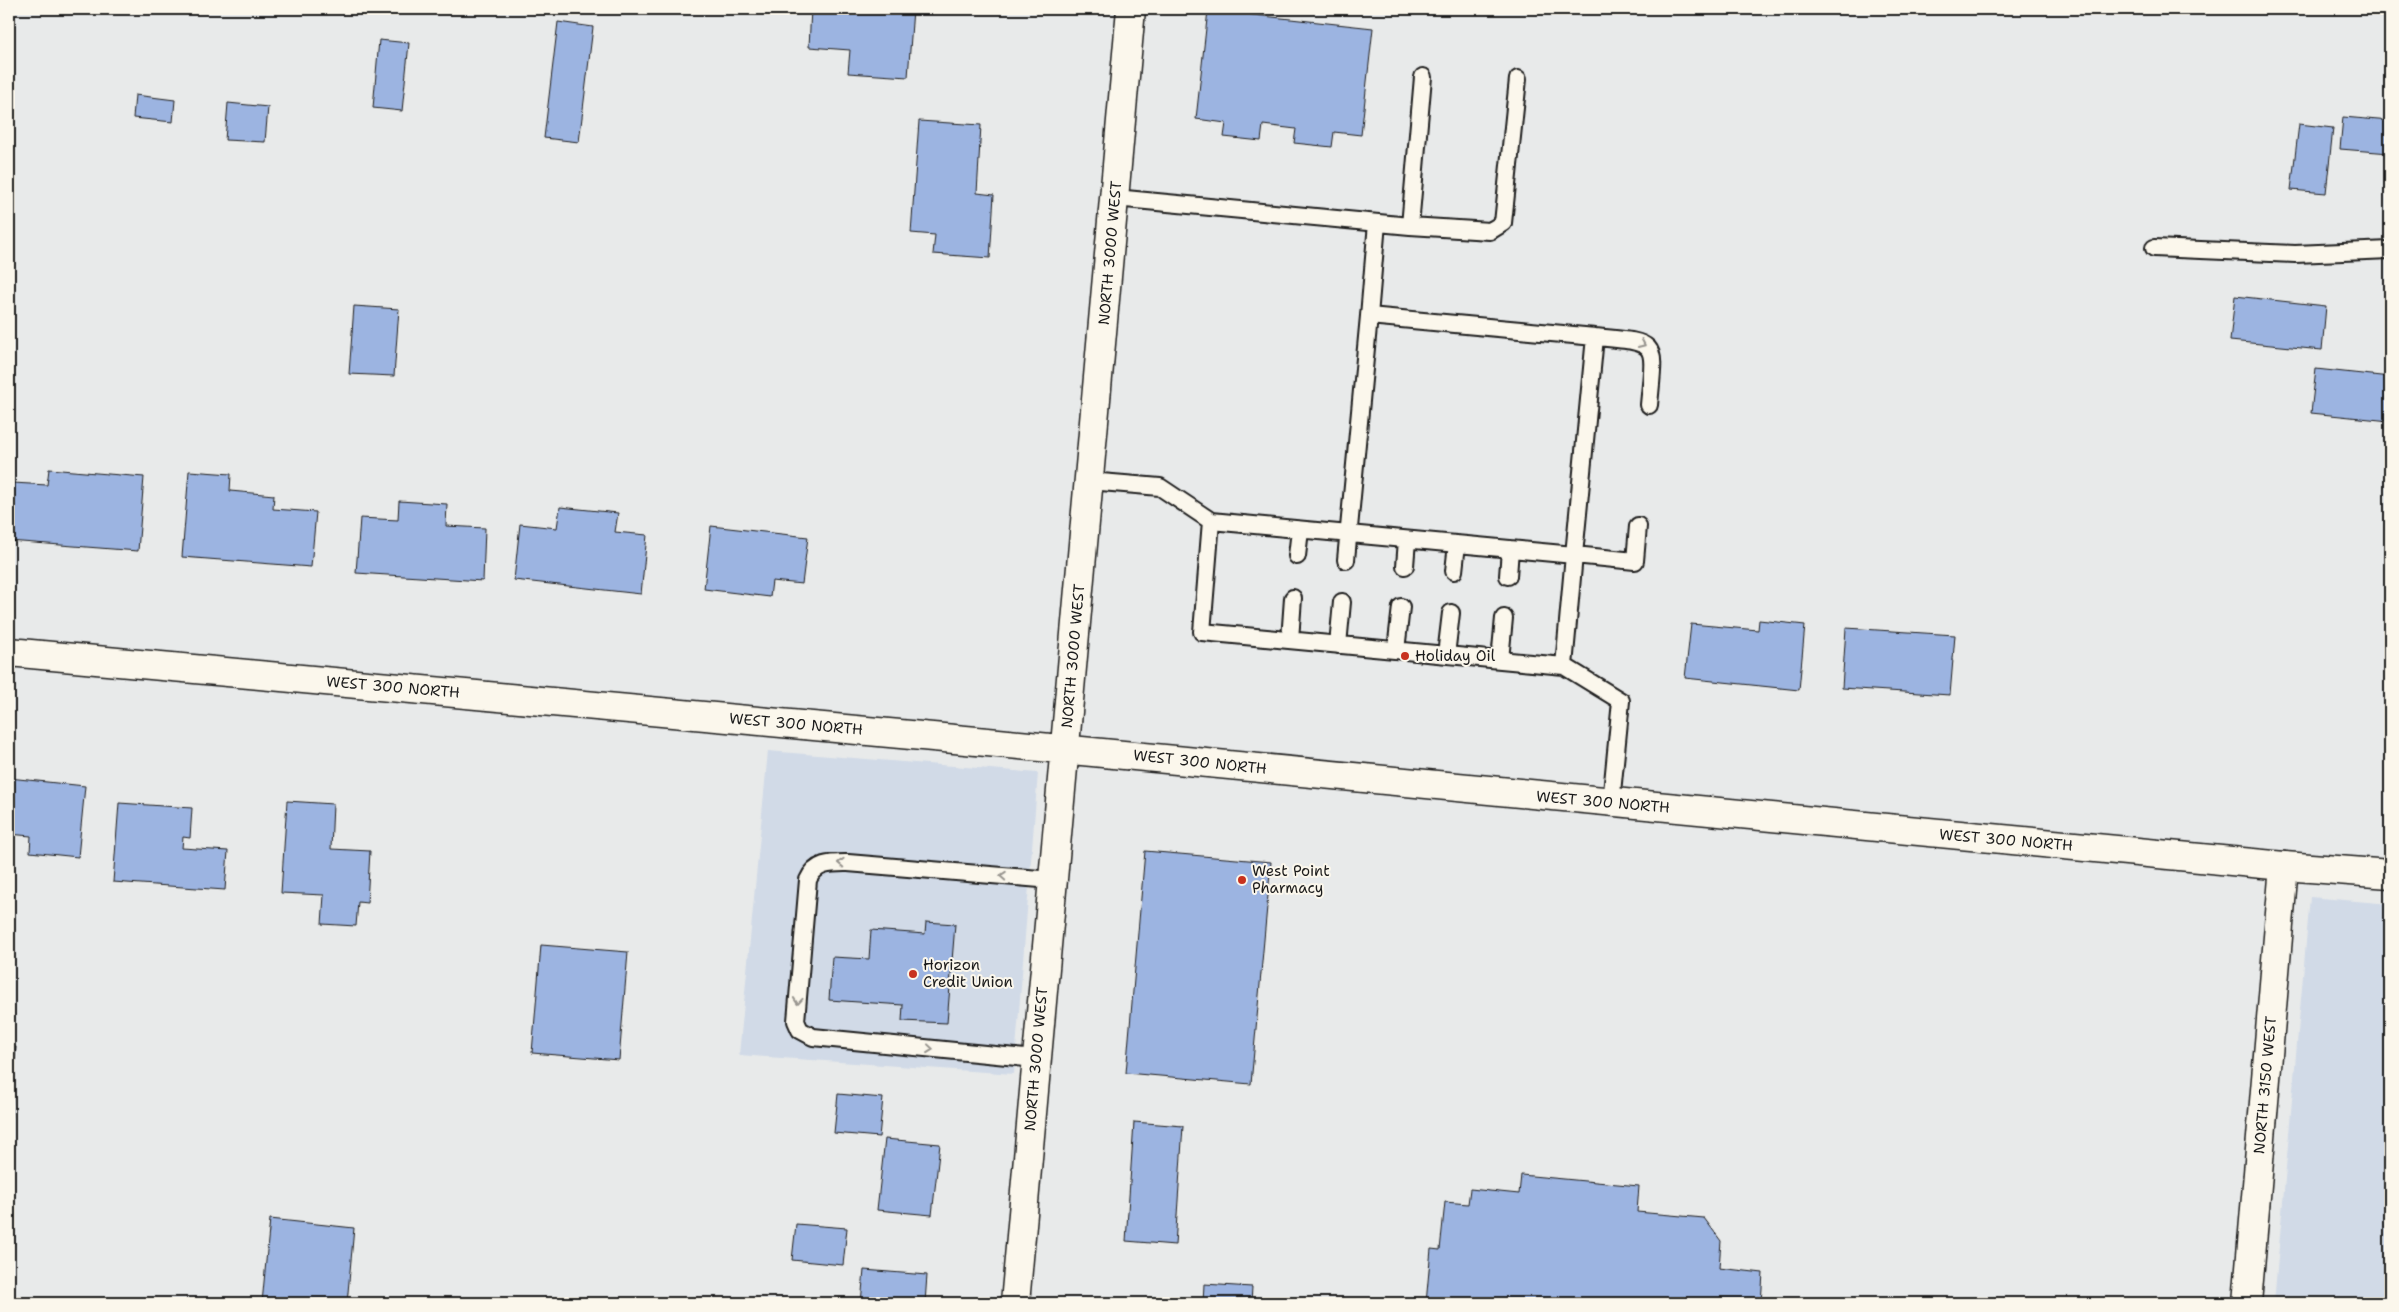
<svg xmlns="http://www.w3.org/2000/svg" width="2399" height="1312" viewBox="0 0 2399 1312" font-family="'Shantell Sans',sans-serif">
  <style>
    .built { fill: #d1dae7 }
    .building { fill: #9cb4e1; stroke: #1c1c1c }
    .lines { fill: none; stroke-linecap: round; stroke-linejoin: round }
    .service-casing { stroke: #1c1c1c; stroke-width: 20 }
    .minor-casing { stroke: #1c1c1c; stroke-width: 31 }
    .secondary-casing { stroke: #1c1c1c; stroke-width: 31 }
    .service { stroke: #fbf7ec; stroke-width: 16 }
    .minor { stroke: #fbf7ec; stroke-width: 28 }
    .secondary { stroke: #fbf7ec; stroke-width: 28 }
    .oneway { stroke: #97948e }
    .poi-dot { fill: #c8321e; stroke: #fbf7ec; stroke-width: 2 }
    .labels { text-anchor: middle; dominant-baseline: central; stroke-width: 4; stroke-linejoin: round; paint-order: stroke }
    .street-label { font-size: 15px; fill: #1c1c1c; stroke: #fbf7ec }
    .poi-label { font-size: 15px; fill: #1c1c1c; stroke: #fbf7ec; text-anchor: start }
  </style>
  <rect width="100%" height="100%" fill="#e8eaea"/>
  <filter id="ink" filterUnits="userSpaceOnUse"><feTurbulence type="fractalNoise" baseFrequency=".02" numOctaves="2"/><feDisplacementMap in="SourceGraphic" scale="10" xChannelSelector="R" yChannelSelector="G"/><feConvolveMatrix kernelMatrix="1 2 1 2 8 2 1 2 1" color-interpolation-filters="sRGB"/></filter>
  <g filter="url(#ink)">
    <path class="built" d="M768,751L1038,773L1014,1074L739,1055Z
      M2310,897L2390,904V1303H2274Z"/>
    <path class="building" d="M811,9H913L908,77L848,73L850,50L809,47Z
      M1208,10L1373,28L1361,135L1334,132L1332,147L1294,143L1296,129L1263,125L1261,141L1224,137L1226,123L1196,119Z
      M558,22L593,27L579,142L544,138Z
      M379,40L409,43L402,111L373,108Z
      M135,95L175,100L173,122L133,118Z
      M228,103L268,107L265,142L225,140Z
      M2343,117L2390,121V153L2340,149Z
      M919,121L981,125L977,193L994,195L990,258L933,254L935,235L911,233Z
      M2299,124L2333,128L2326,193L2291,190Z
      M2235,296L2326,306L2322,350L2230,341Z
      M354,306L399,309L394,376L349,374Z
      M2316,369L2390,377V421L2311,413Z
      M49,469L144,477L138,551L9,541L13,483L47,485Z
      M189,471L231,474L230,491L274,495L273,509L316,512L311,567L182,557Z
      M399,501L447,504L446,526L485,528L483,581L356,573L360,518L398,520Z
      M560,507L618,513L615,532L647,535L641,594L514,580L520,524L557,528Z
      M711,526L808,537L802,584L772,581L770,597L704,589Z
      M1759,620L1805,625L1799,690L1685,678L1691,624L1758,630Z
      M1846,628L1955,635L1950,695L1842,688Z
      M9,778L85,786L78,857L30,852L31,836L9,834Z
      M287,801L333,804L331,849L370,851L367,903L358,902L356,926L322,924L324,895L281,893Z
      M119,803L192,808L190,838L183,837L182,848L228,851L225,890L113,882Z
      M1145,851L1271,862L1251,1084L1126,1073Z
      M926,922L955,924L947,1023L902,1021L903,1005L829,1000L832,957L869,959L871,930L925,934Z
      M541,945L628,952L619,1060L532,1053Z
      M9,1047H16L10,1125H9Z
      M838,1094L883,1098L879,1137L834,1133Z
      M1134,1122L1183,1126L1175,1245L1126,1241Z
      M885,1139L940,1144L932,1215L877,1210Z
      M1521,1175L1639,1186L1637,1212L1704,1218L1721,1241L1719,1268L1763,1273L1761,1303H1426L1431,1249L1440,1250L1445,1202L1468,1204L1470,1189L1519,1194Z
      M270,1219L354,1228L347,1303H262Z
      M796,1224L847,1228L843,1265L792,1260Z
      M864,1270L927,1275L925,1303H861Z
      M1204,1284L1252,1287L1251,1303H1203Z"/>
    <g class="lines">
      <defs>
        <path id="service" d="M1115,198L1410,226L1490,231L1503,223L1518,79
          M1410,226L1423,77
          M2154,248L2295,254L2390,250
          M1369,316L1377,223
          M1595,337C1660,343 1655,340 1649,405
          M1089,481L1160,487L1211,521L1574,555L1564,666L1202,632L1211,521
          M1297,556L1300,530
          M1346,560L1369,316L1595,337L1574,555L1635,561L1638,526
          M1405,566L1407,540
          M1454,571L1457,544
          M1508,576L1510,549
          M1290,640L1293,598
          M1338,645L1342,602
          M1396,650L1401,607
          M1446,655L1451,613
          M1500,660L1504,618
          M1564,666L1621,701L1611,803
          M1036,1059L813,1037L800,1030L796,1021L808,880C816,862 831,863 848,863L1052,880"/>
        <path id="minor" d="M2247,1303L2284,866"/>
        <path id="secondary" d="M9,652L998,743L2284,866L2390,874
          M1015,1303L1131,9"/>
      </defs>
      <use href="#service" class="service-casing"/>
      <use href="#minor" class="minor-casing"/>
      <use href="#secondary" class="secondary-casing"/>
      <use href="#service" class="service"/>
      <use href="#minor" class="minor"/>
      <use href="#secondary" class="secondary"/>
    </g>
    <defs><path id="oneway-chevron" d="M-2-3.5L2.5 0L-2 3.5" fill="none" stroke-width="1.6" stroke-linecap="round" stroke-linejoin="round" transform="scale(1.25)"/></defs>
    <g class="oneway">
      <use href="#oneway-chevron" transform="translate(1642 344) rotate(25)"/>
      <use href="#oneway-chevron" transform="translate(841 863) rotate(-178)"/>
      <use href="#oneway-chevron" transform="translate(1003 876) rotate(-176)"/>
      <use href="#oneway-chevron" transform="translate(798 1001) rotate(95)"/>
      <use href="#oneway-chevron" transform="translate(930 1049) rotate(6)"/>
    </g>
  </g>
  <g class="poi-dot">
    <circle cx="1405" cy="656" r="5"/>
    <circle cx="1242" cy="880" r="5"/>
    <circle cx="913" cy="974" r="5"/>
  </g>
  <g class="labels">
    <g class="street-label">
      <text transform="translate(1110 253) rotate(-85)">NORTH 3000 WEST</text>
      <text transform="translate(1073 656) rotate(-85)">NORTH 3000 WEST</text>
      <text transform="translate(393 687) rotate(5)">WEST 300 NORTH</text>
      <text transform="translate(796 724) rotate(5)">WEST 300 NORTH</text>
      <text transform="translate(1200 762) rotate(6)">WEST 300 NORTH</text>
      <text transform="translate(1603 802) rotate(5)">WEST 300 NORTH</text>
      <text transform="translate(2006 840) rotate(5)">WEST 300 NORTH</text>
      <text transform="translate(1036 1059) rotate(-85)">NORTH 3000 WEST</text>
      <text transform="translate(2265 1085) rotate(-85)">NORTH 3150 WEST</text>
    </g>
    <g class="poi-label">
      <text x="1415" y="656">Holiday Oil</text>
      <text x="1252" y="871">West Point<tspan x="1252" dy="17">Pharmacy</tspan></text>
      <text x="923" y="965">Horizon<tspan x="923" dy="17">Credit Union</tspan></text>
    </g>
  </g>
  <rect width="2399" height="1312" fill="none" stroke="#fbf7ec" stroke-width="30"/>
  <rect x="15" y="15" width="2369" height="1282" fill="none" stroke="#1c1c1c" stroke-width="2" filter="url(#ink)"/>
</svg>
